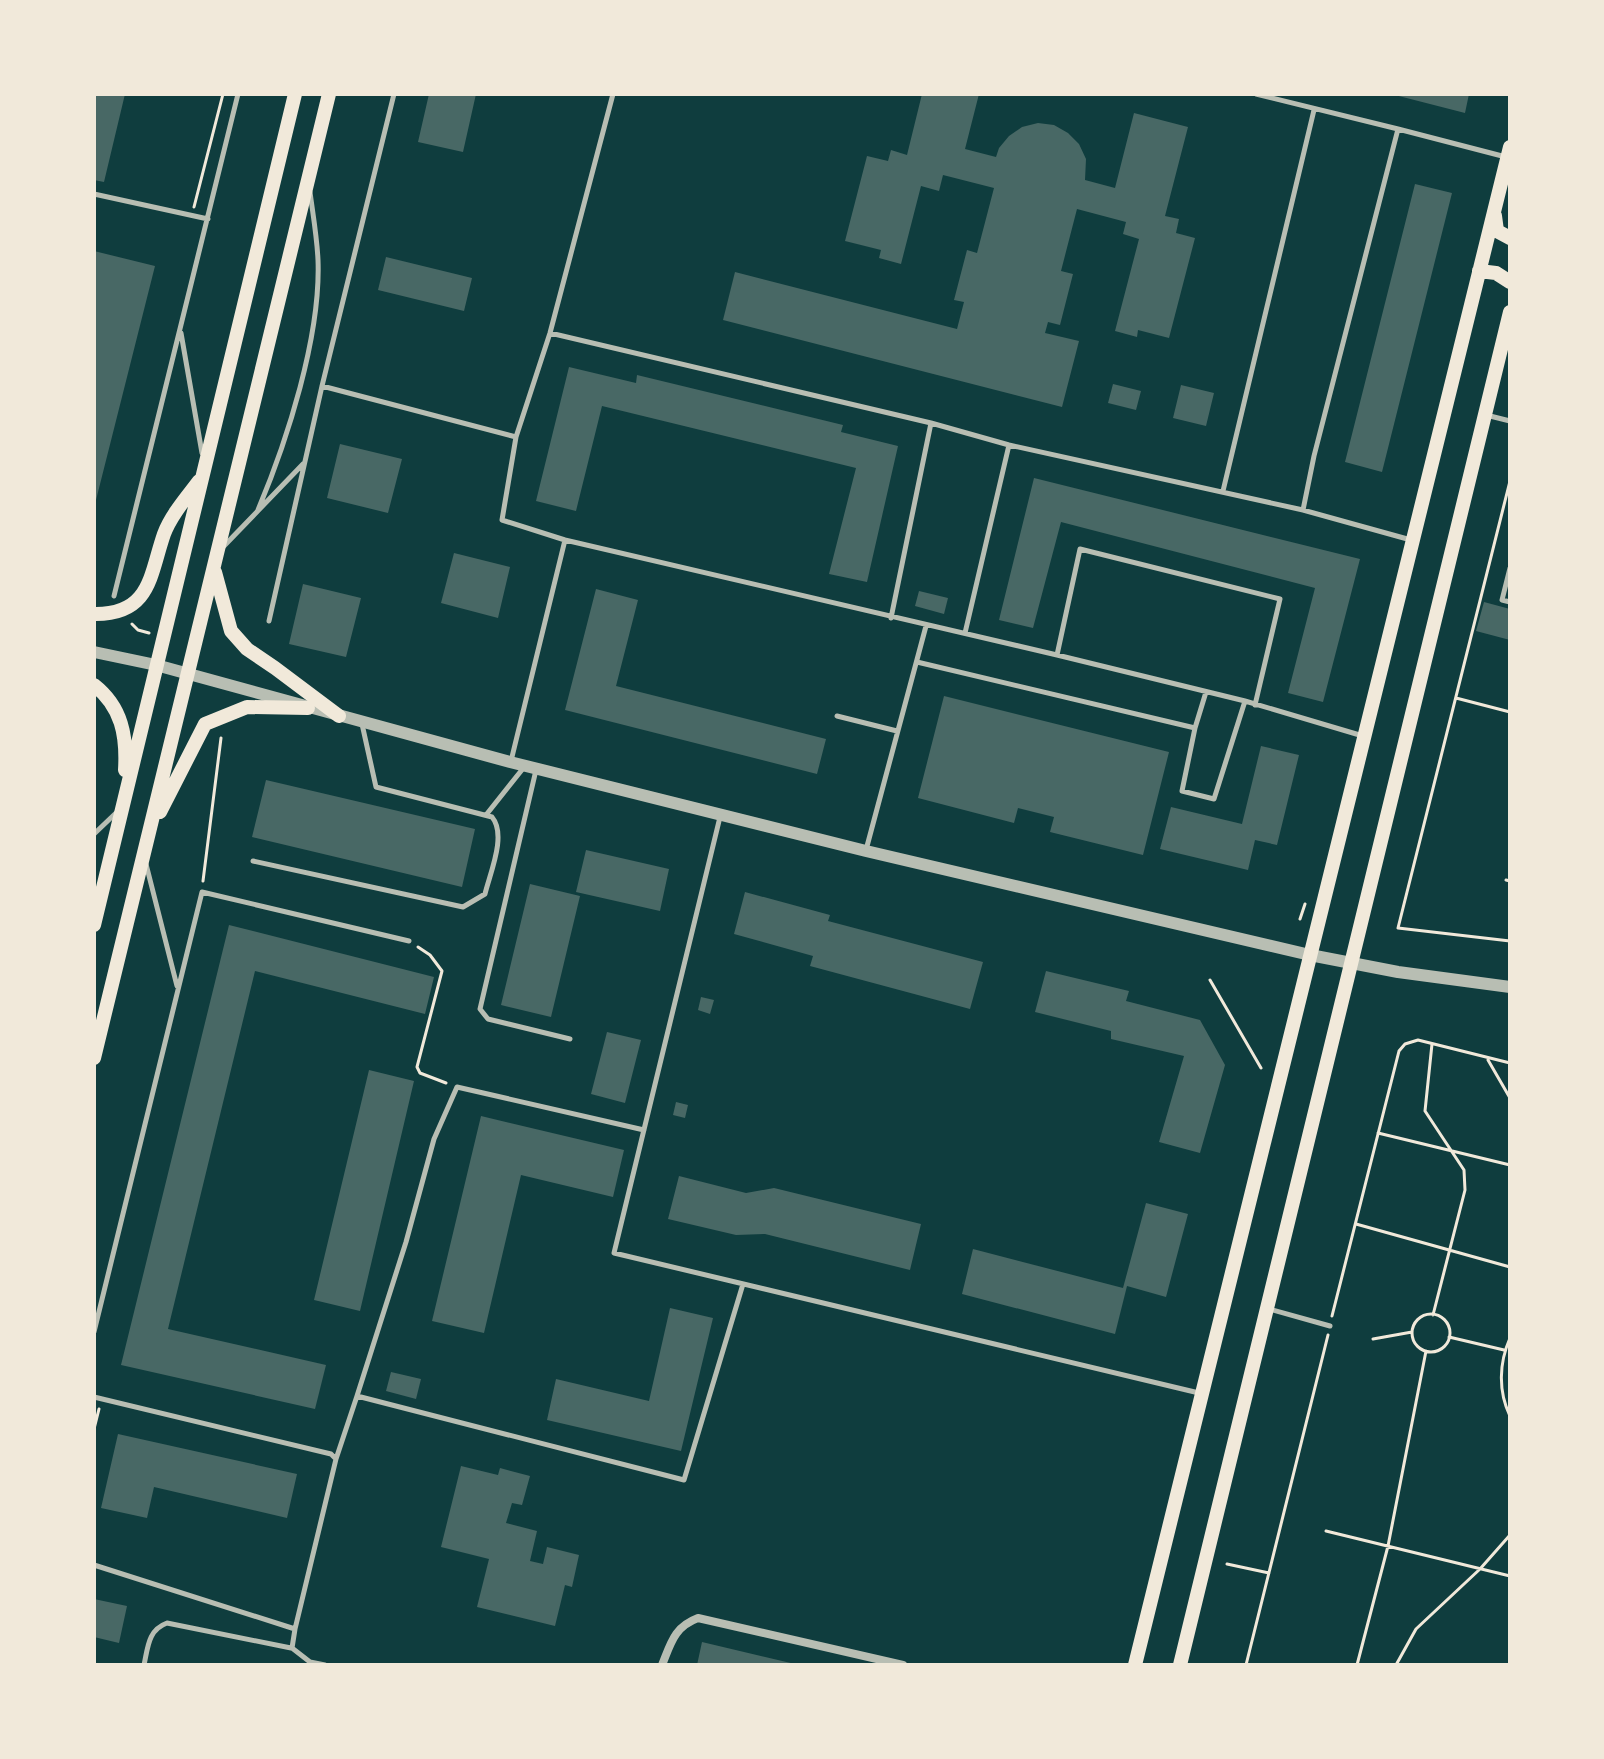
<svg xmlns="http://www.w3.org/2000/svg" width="1604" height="1759" viewBox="0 0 1604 1759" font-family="Montserrat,sans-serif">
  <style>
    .building { fill: #486865 }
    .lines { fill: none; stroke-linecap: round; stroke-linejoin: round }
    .path { stroke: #f1e9da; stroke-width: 3 }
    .service { stroke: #b8beb3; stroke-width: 5 }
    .minor { stroke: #b8beb3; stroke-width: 8 }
    .tertiary { stroke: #b8beb3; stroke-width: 12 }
    .secondary { stroke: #f1e9da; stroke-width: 14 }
  </style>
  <rect width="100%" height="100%" fill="#0f3d3e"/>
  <path class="building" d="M94,94H125L104,182L94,180Z
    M429,94H476L463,152L418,142Z
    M922,94H979L965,149L996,157L999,148L1009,136L1022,127L1038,123L1054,125L1068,133L1079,144L1086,159L1085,180L1115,188L1134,113L1188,127L1165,216L1179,219L1176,233L1195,238L1169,338L1138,330L1137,337L1115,331L1139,239L1123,234L1126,222L1077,209L1061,271L1073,274L1060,325L1048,322L1045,333L1079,341L1062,407L723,320L735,272L957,329L964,302L954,300L967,250L977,253L994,188L943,175L939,191L921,186L901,264L879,258L881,250L845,241L867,156L888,161L891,150L907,155Z
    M1391,94H1469L1465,113Z
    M1415,184L1452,193L1382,472L1345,462Z
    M94,251L155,266L95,504L94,503Z
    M386,257L472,278L464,311L378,290Z
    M569,367L636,383L637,375L843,425L841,432L898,446L867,582L829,574L856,468L602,406L576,511L536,501Z
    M1113,384L1141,391L1136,410L1108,403Z
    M1181,385L1214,393L1206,426L1173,418Z
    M340,444L402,459L388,513L327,498Z
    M1034,478L1360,559L1323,702L1288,693L1315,588L1061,522L1033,628L999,620Z
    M454,553L510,567L498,618L441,603Z
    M303,584L361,598L346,657L289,644Z
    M596,589L638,600L616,686L826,739L817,774L565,710Z
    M919,591L948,598L944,614L915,606Z
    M1484,602L1510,609V640L1476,631Z
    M944,696L1169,752L1143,855L1050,832L1054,817L1018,808L1014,823L918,798Z
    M1261,746L1299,755L1277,845L1255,840L1248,870L1160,849L1171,807L1242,824Z
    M266,780L475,829L462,887L252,837Z
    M586,850L669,869L660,911L576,892Z
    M530,884L580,896L551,1017L501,1005Z
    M745,892L830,915L828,921L983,962L970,1009L810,966L813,956L734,934Z
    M229,925L434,977L425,1014L255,971L168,1329L326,1365L315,1409L121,1365Z
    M1046,971L1129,991L1126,1001L1200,1020L1225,1065L1200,1153L1159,1142L1184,1056L1111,1039V1031L1035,1012Z
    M701,997L714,1000L710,1014L698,1010Z
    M607,1032L641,1040L625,1103L591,1094Z
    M369,1070L414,1081L360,1311L314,1300Z
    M676,1102L688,1105L685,1118L673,1115Z
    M481,1116L624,1150L613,1197L521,1175L484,1333L432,1321Z
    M679,1176L746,1193L774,1188L921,1224L910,1270L765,1234L736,1235L668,1219Z
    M1146,1203L1188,1214L1166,1297L1127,1286L1115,1334L962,1294L973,1249L1123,1288Z
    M670,1308L713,1318L681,1451L547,1420L556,1379L649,1401Z
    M391,1372L421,1379L416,1399L386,1391Z
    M118,1434L297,1474L287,1518L154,1487L147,1518L101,1508Z
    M461,1466L498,1475L500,1468L530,1476L522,1505L512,1503L506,1523L537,1531L530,1561L543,1564L547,1547L579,1555L572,1587L565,1585L555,1626L477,1607L489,1559L441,1547Z
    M94,1599L127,1606L119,1643L94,1637Z
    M702,1642L795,1664L794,1665H697Z"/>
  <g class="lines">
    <path class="path" d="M194,207L223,94
      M1510,481L1398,928L1510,941
      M132,624L138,630L149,633
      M1456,698L1510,712
      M1506,880L1510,881
      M203,881L221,738
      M1300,919L1305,904
      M418,947L430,955L442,971L417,1067L420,1073L446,1083
      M1210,980L1261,1068
      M1432,1044L1425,1111L1464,1170L1465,1190L1433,1315
      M1488,1060L1510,1098
      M1378,1133L1510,1165
      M1356,1224L1510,1267
      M1412 1333a19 19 0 1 1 38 0a19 19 0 1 1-38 0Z
      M1332,1316L1399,1051L1405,1044L1418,1040L1510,1063
      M1449,1337L1504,1350
      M1510,1338C1499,1363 1498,1391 1510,1416
      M1373,1339L1412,1332
      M94,1429L99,1409
      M1326,1531L1510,1576
      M1227,1564L1269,1573
      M1246,1665L1328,1335
      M1357,1665L1388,1546L1426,1351
      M1396,1665L1416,1629L1480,1569L1510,1535"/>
    <path class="service" d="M613,94L550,333L516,437L502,520L565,540L1057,655L1245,701L1363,736
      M1256,94L1398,129
      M94,194L208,219
      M181,333L202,453
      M550,333L931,423L1009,445L1303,510L1411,540
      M322,386L516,437
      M1486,415L1510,421
      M1223,491L1314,110
      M258,510C287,441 321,336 318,260C317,237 313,215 310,192
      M1303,510L1314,456L1398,129L1506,157
      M224,546L303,464
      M1510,568L1502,600L1510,602
      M114,596L238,94
      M891,618L931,423
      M269,621L322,386L394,94
      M965,633L1009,445
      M1057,655L1080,549L1280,599L1255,705
      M917,662L1195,728
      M1206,692L1195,728L1182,791L1214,799L1245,701
      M837,716L897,731
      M511,761L565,540
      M536,770L480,1009L488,1019L570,1039
      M486,815L525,766
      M720,817L614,1253L1199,1393
      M94,834L116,813
      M866,850L926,626
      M253,861L463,907L485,894C490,873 507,835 492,817L376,787L362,724
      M146,864L177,986
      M1269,1309L1330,1326
      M94,1332L202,892L409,941
      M357,1396L406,1242L434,1139L457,1087L644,1130
      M94,1397L331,1454L336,1459L295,1629
      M336,1459L357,1396L684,1480L743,1284
      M94,1565L295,1629L292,1648L310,1662L325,1665
      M144,1665C148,1647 148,1630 167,1623L291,1648"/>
    <path class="minor" d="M662,1665C671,1643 674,1627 698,1618L903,1665"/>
    <path class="tertiary" d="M94,652L156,665L510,762L866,851L1310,955L1398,972L1510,987"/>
    <path class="secondary" d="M1495,216L1497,231L1510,238
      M1479,271L1496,273L1510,282
      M215,572L231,631L247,649L275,668L339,716
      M94,614C151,615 150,574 164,534C171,515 187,497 199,481
      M94,685C122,707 127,736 125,770
      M160,812L205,724L247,707L308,708
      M94,925L295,94
      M94,1058L329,94
      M1135,1665L1510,147
      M1180,1665L1510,312"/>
  </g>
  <rect width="1604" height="1759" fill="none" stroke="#f1e9da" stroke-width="192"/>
</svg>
